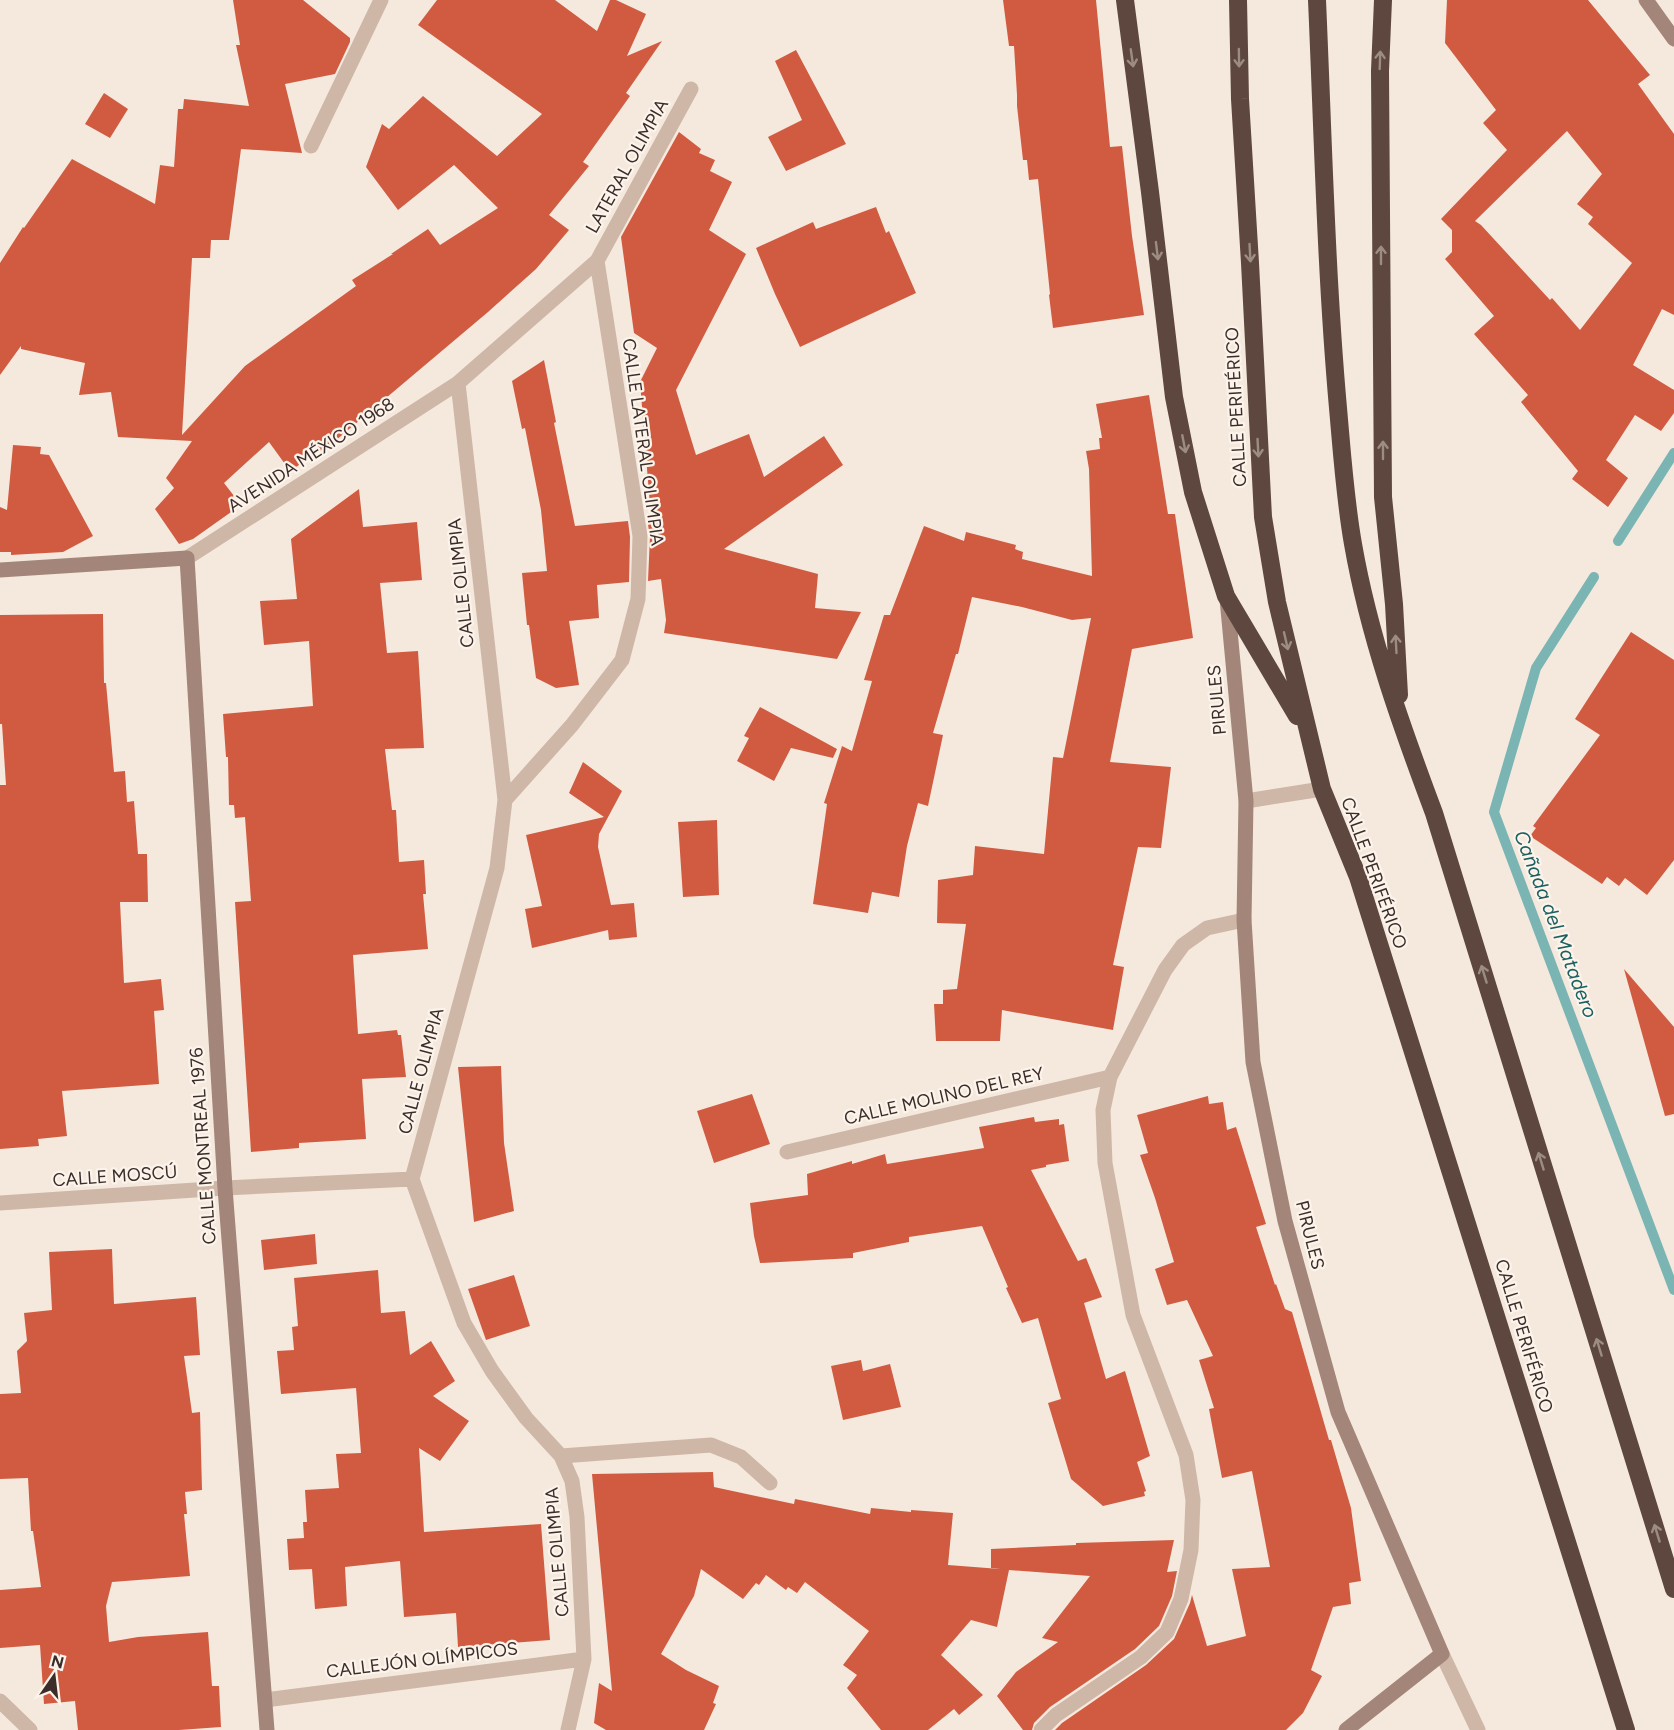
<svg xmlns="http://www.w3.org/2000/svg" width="1674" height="1730" viewBox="0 0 1674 1730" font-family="Figtree,sans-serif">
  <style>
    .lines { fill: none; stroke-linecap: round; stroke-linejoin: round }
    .stream { stroke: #7ab5b4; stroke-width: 10 }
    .building { fill: #d15b40; fill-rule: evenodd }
    .street { stroke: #cfb7a8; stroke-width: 15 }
    .secondary { stroke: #a38679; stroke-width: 15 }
    .highway { stroke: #5d473f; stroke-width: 18 }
    .oneway { stroke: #9d8c84 }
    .labels { text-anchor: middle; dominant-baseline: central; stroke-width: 4.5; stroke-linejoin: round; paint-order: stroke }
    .street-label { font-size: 18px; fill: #3b2d29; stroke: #fcf3eb }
    .water-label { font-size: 20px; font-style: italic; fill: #1a6061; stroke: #fcf3eb }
  </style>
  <rect width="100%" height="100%" fill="#f5e9de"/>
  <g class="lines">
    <path class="stream" d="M1618,541L1674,453
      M1594,577L1536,668L1494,812L1674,1290"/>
  </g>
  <path class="building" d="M233,0H303L350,38V42L335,74L285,84L302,153L241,149L229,240H211L210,258H192L182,435L245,366L356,286L352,280L393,254H391L428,229L440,245L498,208L454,165L398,210L366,167L382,124L389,129L423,96L497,156L542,114L418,25L437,0H555L597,31L610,0H616L646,14L627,56L662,41L626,93L630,96L583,162L589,166L549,215L569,230L536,269L488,312L335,441L290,471L269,442L224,483L241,505L193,539L179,544L155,509L174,488L166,478L192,441L118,437L111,392L79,395L85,363L21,349V346L0,375V263L23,227L24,228L72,159L155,204L160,165L174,167L178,109H183L184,99L249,106L236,45H240Z
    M1003,0H1096L1110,147L1122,146L1132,236L1144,315L1053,328L1049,295L1050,294L1038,179L1029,180L1027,160H1023L1017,106V95L1014,46H1009Z
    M1447,0H1588L1650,75L1638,84L1674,134V315L1662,309L1633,365L1674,390V413L1661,431L1635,415L1606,460L1628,478L1608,507L1572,479L1578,471L1521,402L1528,395L1474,334L1494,316L1445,259L1452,252V230L1441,219L1507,150L1483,123L1496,110L1445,43ZM1567,131L1602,174L1577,204L1593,217L1588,224L1632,263L1580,330L1552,298L1550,300L1481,225L1475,221Z
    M796,50L846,144L786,171L768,137L802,120L775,61Z
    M104,93L128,109L110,138L85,124Z
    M679,132L701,149L699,153L715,160L710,171L732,182L709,230L746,254L676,390L696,455L749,434L764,477L824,436L843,465L724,549L818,574L815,608L861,612L837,659L664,633L666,620L661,579L648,581L650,536L647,519L651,518L640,382L657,348L634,333L621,237Z
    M876,207L886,233L889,231L916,293L800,347L775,294L756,248L813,222L816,229Z
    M544,360L556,422L554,423L575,526L628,521L630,537L629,582L597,585L599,618L569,621L579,685L556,688L536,678L529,625H527L522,573L547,571L541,510L525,428L522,429L512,381Z
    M1149,395L1168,514H1175L1193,638L1132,649L1110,762L1171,767L1161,848L1138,847L1113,965L1124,967L1113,1030L1002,1010L1000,1041H936L934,1004H943V990L957,989L966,924L937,923L938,880L973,875L975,846L1044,854L1053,757L1063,758L1091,618L1072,620L1022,607L972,597L958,654H956L933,733L943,735L928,806L918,803L907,846L899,897L872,892L868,913L813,904L827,804L824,803L842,746L852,751L872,681L864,680L884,615H890L924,526L964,541L966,532L1016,545L1015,549L1023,552L1022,559L1092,576L1089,469L1086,451L1100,449L1099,438H1102L1096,404Z
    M13,445L41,447L40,454L49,455L93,536L63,552L11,555V552H0V507L7,510Z
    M359,489L363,527L417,522L422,580L380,583L387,653L418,651L424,748L385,749L392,810H396L399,862L424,860L426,894H423L428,949L353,955L358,1034L397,1030L398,1035H401L406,1077L362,1079L366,1139L299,1143V1148L251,1152L235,902L251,901L245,817L235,818L234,805H229L228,757H226L223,714L313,706L309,641L264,645L260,601L297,599L291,539Z
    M103,614L104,683H106L114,772L125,771L127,802L134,801L138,854H147L148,902H120L124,983L161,979L164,1010L154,1011L159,1084L62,1091L67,1136L38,1139L39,1146L0,1149V785H6L2,724H0V615Z
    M1631,632L1674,660V860L1647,895L1625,878L1619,886L1607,877L1602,884L1530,836L1536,828L1533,826L1600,735L1575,719Z
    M760,707L837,749L833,758L791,748L774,781L737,761L749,738L744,736Z
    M583,762L622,791L599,834L598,847L611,905L634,903L637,937L609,940L608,930L532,948L525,909L542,906L526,835L604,817L569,793Z
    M717,820L719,895L683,897L678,822Z
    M1624,969L1674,1027V1114L1665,1116Z
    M501,1066L504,1143L514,1211L474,1222L458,1067Z
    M752,1094L770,1144L714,1163L697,1111Z
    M1208,1096L1209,1104L1223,1102L1227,1130L1236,1127L1266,1224L1256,1227L1275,1285L1276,1284L1285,1309L1292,1312L1329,1440H1331L1351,1508L1361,1581L1349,1583L1351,1604L1333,1607L1311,1670L1322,1676L1303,1713L1286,1730H1055L1062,1723L1146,1665L1174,1639L1190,1603L1192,1595L1207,1646L1246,1636L1232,1569L1270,1567L1252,1471L1222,1478L1209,1409L1214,1408L1199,1360L1213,1356L1187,1300L1167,1305L1155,1269L1174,1262L1155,1198L1140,1155L1148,1153L1137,1115Z
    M1034,1117L1035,1122L1059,1119V1125L1064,1124L1069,1161L1046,1165V1167L1031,1170L1078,1261L1086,1258L1102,1297L1084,1303L1106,1379L1125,1371L1150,1456L1137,1462L1146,1491L1144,1492L1145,1496L1103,1506L1071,1479L1048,1403L1061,1399L1038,1318L1022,1323L1006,1288L1008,1287L982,1226L909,1237V1242L853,1253V1258L760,1263L754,1236L750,1203L808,1195L807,1174L852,1161V1164L885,1154L887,1164L984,1148L979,1127Z
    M315,1234L317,1264L264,1270L261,1240Z
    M112,1249L114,1304L196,1297L200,1355L184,1356L192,1413L200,1412L202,1490L185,1492L187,1514H184L190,1576L112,1582L106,1606L109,1642L138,1637L208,1632L212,1686H219L221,1727L179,1730H78L75,1701L44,1704L40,1645L0,1648V1590L41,1587L33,1531H31L28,1478L0,1479V1394L21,1393L17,1351L27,1341L24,1313L52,1310L49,1252Z
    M378,1270L381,1313L405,1311L410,1355L431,1341L455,1381L433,1396L469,1421L440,1461L419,1448L424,1532L541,1524L550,1640L458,1647L456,1613L404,1617L400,1561L345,1567L347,1606L315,1609L312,1569L289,1570L287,1539L304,1538L303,1522H307L305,1490L339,1488L336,1454L361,1453L356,1388L281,1394L277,1351L294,1350L292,1327L298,1326L294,1278Z
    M514,1275L530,1326L486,1340L468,1289Z
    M861,1360L863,1371L890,1364L901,1407L843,1420L831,1366Z
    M713,1472L714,1487L794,1504L795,1499L870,1514L871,1508L911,1512V1510L953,1513L948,1565L1000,1569L991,1568V1549L1076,1545V1543L1174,1540L1167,1572L1177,1571L1172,1596L1159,1626L1135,1649L1050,1707L1034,1723L1032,1730H1023L997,1696L1016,1672L1058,1642L1042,1638L1090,1576L1009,1570L997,1627L971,1620L941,1655L983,1695L959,1715L954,1709L928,1730H881L847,1688L857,1675L843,1665L869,1631L805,1582L797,1593L788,1587L786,1590L766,1575L759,1585L756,1583L743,1599L701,1569L694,1596L661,1654L686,1670L719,1686L713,1703L716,1704L704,1730H606L594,1723L599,1683L612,1691L592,1474Z"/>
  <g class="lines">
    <path class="street" d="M311,146L381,0
      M458,383L505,800L497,868L412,1179L464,1323L492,1371L526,1418L561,1456L572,1481L577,1517L584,1659L568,1730
      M187,558L458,383L597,261L691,89
      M505,800L572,725L622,660L638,599L640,536L597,261
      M1246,801L1322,789
      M787,1152L1110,1077
      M0,1203L225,1188L412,1179
      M561,1456L711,1445L741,1457L770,1483
      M1442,1654L1478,1730
      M265,1700L584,1659
      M0,1701L30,1730
      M1041,1730L1056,1715L1141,1657L1167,1632L1181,1599L1191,1550L1193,1500L1186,1455L1133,1315L1105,1163L1103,1110L1110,1077L1165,970L1183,945L1207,928L1244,920"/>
    <path class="secondary" d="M1646,0L1674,39
      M0,570L187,558L225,1188L267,1730
      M1227,599L1246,801L1244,920L1253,1062L1285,1221L1338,1412L1442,1654L1346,1730"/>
    <path class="highway" d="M1125,0L1150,192L1174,397L1193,492L1226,596L1297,716
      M1238,0L1240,99L1250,263L1263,517L1277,602L1322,789L1358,877L1626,1730
      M1317,0C1323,136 1326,273 1338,408C1342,453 1345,499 1353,544C1369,636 1401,725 1434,813L1674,1589
      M1383,0L1380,71L1383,497L1394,604L1399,695"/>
  </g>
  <defs><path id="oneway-shaft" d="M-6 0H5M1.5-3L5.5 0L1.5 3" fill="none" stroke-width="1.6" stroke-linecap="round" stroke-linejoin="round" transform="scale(1.5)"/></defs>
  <g class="oneway">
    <use href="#oneway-shaft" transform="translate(1132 58) rotate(82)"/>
    <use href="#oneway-shaft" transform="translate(1239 58) rotate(89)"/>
    <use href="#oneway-shaft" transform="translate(1380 60) rotate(-88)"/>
    <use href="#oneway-shaft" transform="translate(1157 251) rotate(83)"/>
    <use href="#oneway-shaft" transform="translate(1250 253) rotate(87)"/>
    <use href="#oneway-shaft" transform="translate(1381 255) rotate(-90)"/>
    <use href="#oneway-shaft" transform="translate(1184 444) rotate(79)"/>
    <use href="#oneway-shaft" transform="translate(1258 448) rotate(87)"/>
    <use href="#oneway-shaft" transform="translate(1383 450) rotate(-90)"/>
    <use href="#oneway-shaft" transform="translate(1286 641) rotate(77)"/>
    <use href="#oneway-shaft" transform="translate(1396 644) rotate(-93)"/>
    <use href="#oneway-shaft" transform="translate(1484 974) rotate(-107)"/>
    <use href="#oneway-shaft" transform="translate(1541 1161) rotate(-107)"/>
    <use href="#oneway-shaft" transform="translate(1599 1347) rotate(-107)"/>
    <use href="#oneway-shaft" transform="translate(1657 1533) rotate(-107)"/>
  </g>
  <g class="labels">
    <g class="street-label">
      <text transform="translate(627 166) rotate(-61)">LATERAL OLIMPIA</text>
      <text transform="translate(1236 407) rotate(-93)">CALLE PERIFÉRICO</text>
      <text transform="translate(643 442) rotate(82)">CALLE LATERAL OLIMPIA</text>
      <text transform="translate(311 455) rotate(-33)">AVENIDA MÉXICO 1968</text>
      <text transform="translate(461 583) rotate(-96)">CALLE OLIMPIA</text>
      <text transform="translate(1217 700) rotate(-95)">PIRULES</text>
      <text transform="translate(1374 873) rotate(70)">CALLE PERIFÉRICO</text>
      <text transform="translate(421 1071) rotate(-75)">CALLE OLIMPIA</text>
      <text transform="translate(944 1096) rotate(-13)">CALLE MOLINO DEL REY</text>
      <text transform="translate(203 1146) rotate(-94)">CALLE MONTREAL 1976</text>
      <text transform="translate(115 1176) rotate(-4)">CALLE MOSCÚ</text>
      <text transform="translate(1310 1235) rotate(76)">PIRULES</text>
      <text transform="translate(1524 1336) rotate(73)">CALLE PERIFÉRICO</text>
      <text transform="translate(557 1552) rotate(-95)">CALLE OLIMPIA</text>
      <text transform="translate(422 1660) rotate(-7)">CALLEJÓN OLÍMPICOS</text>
    </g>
    <g class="water-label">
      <text transform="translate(1556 924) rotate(69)">Cañada del Matadero</text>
    </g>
  </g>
  <g transform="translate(54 1676) rotate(14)" stroke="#fcf3eb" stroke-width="4.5" paint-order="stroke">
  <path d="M0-4.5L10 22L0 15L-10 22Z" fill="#3b2d29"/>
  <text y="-9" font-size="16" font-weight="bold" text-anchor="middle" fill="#3b2d29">N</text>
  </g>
</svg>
